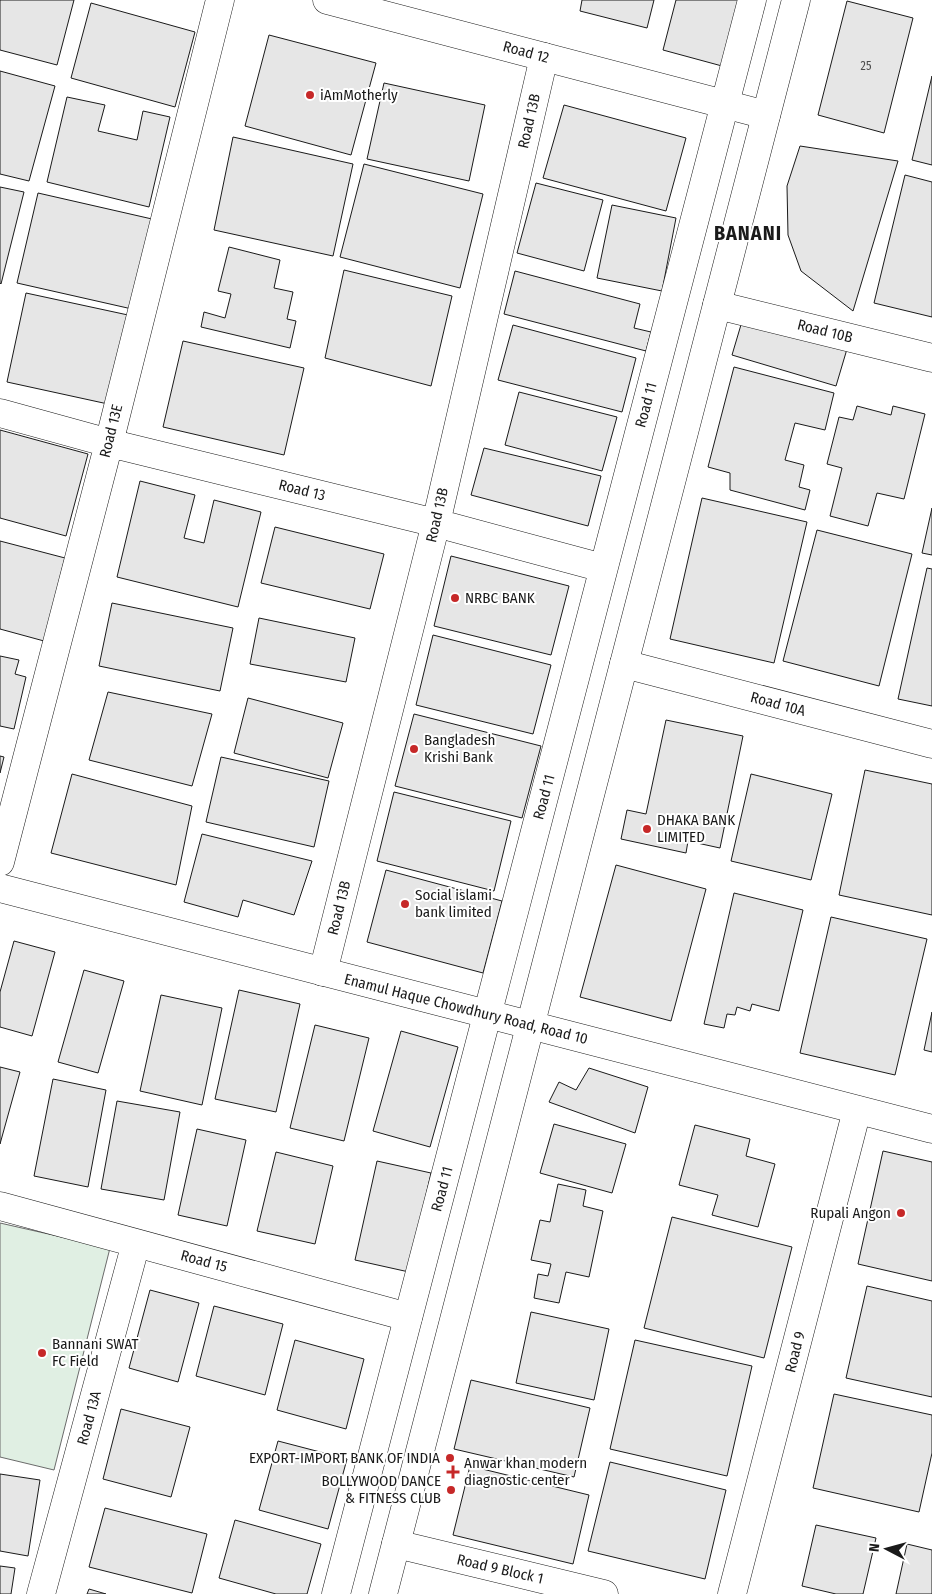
<svg xmlns="http://www.w3.org/2000/svg" width="932" height="1594" viewBox="0 0 932 1594" font-family="'Fira Sans Condensed',sans-serif">
  <style>
    .park { fill: #e0efe3; stroke: #6a6a6a }
    .building { fill: #e6e6e6; stroke: #1a1a1a }
    .lines { fill: none; stroke-linecap: round; stroke-linejoin: round }
    .minor-casing { stroke: #1a1a1a; stroke-width: 29 }
    .tertiary-casing { stroke: #1a1a1a; stroke-width: 29 }
    .secondary-casing { stroke: #1a1a1a; stroke-width: 29 }
    .minor { stroke: #fff; stroke-width: 28 }
    .tertiary { stroke: #fff; stroke-width: 28 }
    .secondary { stroke: #fff; stroke-width: 28 }
    .poi-dot { fill: #c62828; stroke: #fff; stroke-width: 2 }
    .labels { text-anchor: middle; dominant-baseline: central; stroke-width: 4; stroke-linejoin: round; paint-order: stroke }
    .number-label { font-size: 12px; fill: #4d4d4d }
    .street-label { font-size: 15px; fill: #1a1a1a; stroke: #fff }
    .poi-label { font-size: 15px; fill: #1a1a1a; stroke: #fff; text-anchor: start }
    .district-label { font-size: 20px; font-weight: bold; letter-spacing: 1px; fill: #1a1a1a; stroke: #fff }
  </style>
  <rect width="100%" height="100%" fill="#fff"/>
  <path class="park" d="M0,1223L110,1248L54,1470L0,1457Z"/>
  <path class="building" d="M0,0H74L57,65L0,50Z
    M582,0H654L647,28L580,11Z
    M676,0H739L722,66L663,50Z
    M847,1L913,18L884,133L818,115Z
    M91,3L195,32L175,107L71,78Z
    M269,35L376,63L351,155L245,126Z
    M0,71L55,86L29,181L0,174Z
    M932,76V165L912,160Z
    M384,83L485,105L469,181L367,159Z
    M67,97L105,105L98,131L137,140L143,111L170,117L149,207L47,182Z
    M564,105L686,138L666,211L543,178Z
    M233,137L353,164L333,256L214,230Z
    M800,146L898,161L853,311L801,271L788,235L787,186Z
    M364,164L483,194L460,288L340,257Z
    M905,175L932,182V317L874,303Z
    M536,183L603,200L584,271L517,253Z
    M0,187L24,192L1,284L0,283Z
    M38,193L152,219L132,309L17,283Z
    M612,205L676,218L662,291L597,278Z
    M229,247L280,260L274,288L293,292L287,319L296,321L290,348L201,327L204,312L225,318L231,294L218,291Z
    M344,270L452,296L431,386L325,358Z
    M515,271L640,304L634,328L651,332L646,351L504,314Z
    M26,293L128,315L108,404L7,382Z
    M743,318L847,349L836,386L732,355Z
    M513,325L636,358L622,412L498,380Z
    M183,341L304,368L284,455L163,427Z
    M734,367L834,393L825,430L795,423L785,460L804,465L799,487L810,490L805,510L730,490V473L708,467Z
    M519,392L617,417L602,471L505,445Z
    M857,406L891,415L893,406L925,414L904,499L877,493L868,526L830,516L842,468L827,464L839,417L853,420Z
    M0,430L88,454L66,536L0,518Z
    M484,448L601,476L588,526L471,495Z
    M140,481L195,495L184,538L204,543L214,500L261,512L238,607L117,577Z
    M702,498L807,522L774,663L670,639Z
    M932,508V555L922,553Z
    M275,527L384,554L370,609L261,583Z
    M817,530L912,554L879,686L783,661Z
    M0,541L65,558L44,641L0,629Z
    M451,556L569,586L551,655L434,626Z
    M927,568L932,569V706L898,699Z
    M112,603L233,628L220,691L99,666Z
    M259,618L355,638L346,682L250,664Z
    M433,635L551,665L533,734L416,705Z
    M0,656L19,660L15,674L26,677L14,729L0,726Z
    M108,692L212,714L192,786L89,760Z
    M248,698L343,723L328,778L234,753Z
    M414,714L541,746L522,818L395,786Z
    M666,720L743,736L720,848L688,841L686,853L621,839L627,810L646,814Z
    M0,756L4,757L0,773Z
    M221,757L329,781L314,847L206,822Z
    M865,770L932,784V915L839,895Z
    M72,774L192,806L176,885L51,853Z
    M751,774L832,794L811,880L731,861Z
    M394,792L511,821L494,891L377,861Z
    M202,834L312,861L294,915L243,900L238,917L184,902Z
    M616,865L706,889L671,1021L580,997Z
    M386,870L502,901L483,973L367,942Z
    M734,893L803,910L779,1011L752,1004L750,1011L737,1007L735,1015L727,1014L724,1028L704,1024Z
    M831,917L927,939L895,1075L800,1053Z
    M14,941L55,952L32,1036L0,1027V992Z
    M84,970L124,981L98,1073L58,1062Z
    M239,990L300,1004L276,1112L215,1099Z
    M161,995L222,1008L202,1105L140,1091Z
    M932,1012V1052L924,1050Z
    M315,1025L369,1038L344,1141L290,1128Z
    M401,1031L458,1047L430,1147L373,1131Z
    M0,1067L20,1072L0,1144Z
    M589,1068L648,1087L635,1133L549,1102L559,1082L576,1090Z
    M53,1079L106,1090L88,1187L34,1176Z
    M117,1101L180,1112L164,1200L101,1189Z
    M554,1124L626,1144L612,1193L540,1173Z
    M695,1125L750,1139L746,1156L775,1164L758,1227L712,1215L718,1195L679,1185Z
    M197,1129L246,1140L227,1226L178,1215Z
    M883,1151L932,1162V1281L858,1264Z
    M276,1152L333,1166L315,1244L257,1231Z
    M377,1161L431,1173L409,1272L355,1260Z
    M558,1184L586,1190L583,1206L603,1211L589,1277L566,1272L559,1303L534,1298L538,1274L548,1276L551,1264L531,1260L540,1220L550,1222Z
    M672,1217L792,1247L764,1358L644,1328Z
    M867,1286L932,1301V1397L846,1378Z
    M150,1290L199,1303L178,1382L129,1368Z
    M214,1306L283,1324L265,1395L196,1376Z
    M531,1312L609,1329L594,1400L516,1383Z
    M295,1340L364,1359L346,1429L277,1410Z
    M635,1340L752,1366L727,1476L610,1449Z
    M471,1380L590,1408L574,1477L454,1449Z
    M834,1394L932,1415V1453L919,1512L813,1488Z
    M121,1409L190,1427L171,1497L103,1479Z
    M278,1441L347,1459L328,1529L259,1510Z
    M610,1462L726,1490L705,1579L588,1551Z
    M470,1466L589,1495L573,1564L453,1535Z
    M0,1474L40,1480L28,1556L0,1551Z
    M105,1508L207,1534L192,1593L89,1567Z
    M235,1520L321,1544L307,1594H276L219,1578Z
    M816,1525L876,1538L863,1594H836L802,1586Z
    M907,1544L932,1550V1594H896Z
    M0,1566L15,1568L11,1594H0Z
    M89,1589L106,1594H87Z"/>
  <g class="lines">
    <defs>
      <path id="minor" d="M717,305L932,358
        M0,413L109,443L436,523L603,568
        M624,664L932,744
        M0,862L109,443L220,0
        M323,972L436,523L544,57
        M0,1206L408,1317
        M396,1544L604,1594
        M41,1594L136,1243
        M732,1594L857,1110"/>
      <path id="tertiary" d="M327,0L766,115
        M0,888L932,1129"/>
      <path id="secondary" d="M336,1594L752,0
        M383,1594L796,0"/>
    </defs>
    <use href="#minor" class="minor-casing"/>
    <use href="#tertiary" class="tertiary-casing"/>
    <use href="#secondary" class="secondary-casing"/>
    <use href="#minor" class="minor"/>
    <use href="#tertiary" class="tertiary"/>
    <use href="#secondary" class="secondary"/>
  </g>
  <g class="poi-dot">
    <circle cx="310" cy="95" r="5"/>
    <circle cx="455" cy="598" r="5"/>
    <circle cx="414" cy="749" r="5"/>
    <circle cx="647" cy="829" r="5"/>
    <circle cx="405" cy="904" r="5"/>
    <circle cx="901" cy="1213" r="5"/>
    <circle cx="42" cy="1353" r="5"/>
    <circle cx="450" cy="1458" r="5"/>
    <path d="M450.5 1464.5h5v5h5v5h-5v5h-5v-5h-5v-5h5z"/>
    <circle cx="451" cy="1490" r="5"/>
  </g>
  <g class="labels">
    <g class="number-label">
      <text x="866" y="66">25</text>
    </g>
    <g class="street-label">
      <text transform="translate(526 52) rotate(15)">Road 12</text>
      <text transform="translate(529 121) rotate(-77)">Road 13B</text>
      <text transform="translate(825 331) rotate(14)">Road 10B</text>
      <text transform="translate(646 405) rotate(-75)">Road 11</text>
      <text transform="translate(111 431) rotate(-76)">Road 13E</text>
      <text transform="translate(302 490) rotate(14)">Road 13</text>
      <text transform="translate(437 515) rotate(-77)">Road 13B</text>
      <text transform="translate(778 704) rotate(15)">Road 10A</text>
      <text transform="translate(544 797) rotate(-75)">Road 11</text>
      <text transform="translate(339 908) rotate(-76)">Road 13B</text>
      <text transform="translate(466 1009) rotate(14)">Enamul Haque Chowdhury Road, Road 10</text>
      <text transform="translate(442 1189) rotate(-75)">Road 11</text>
      <text transform="translate(204 1261) rotate(15)">Road 15</text>
      <text transform="translate(795 1352) rotate(-76)">Road 9</text>
      <text transform="translate(89 1418) rotate(-75)">Road 13A</text>
      <text transform="translate(500 1569) rotate(13)">Road 9 Block 1</text>
    </g>
    <g class="poi-label">
      <text x="320" y="95">iAmMotherly</text>
      <text x="465" y="598">NRBC BANK</text>
      <text x="424" y="740">Bangladesh<tspan x="424" dy="17">Krishi Bank</tspan></text>
      <text x="657" y="820">DHAKA BANK<tspan x="657" dy="17">LIMITED</tspan></text>
      <text x="415" y="895">Social islami<tspan x="415" dy="17">bank limited</tspan></text>
      <text x="891" y="1213" text-anchor="end">Rupali Angon</text>
      <text x="52" y="1344">Bannani SWAT<tspan x="52" dy="17">FC Field</tspan></text>
      <text x="440" y="1458" text-anchor="end">EXPORT-IMPORT BANK OF INDIA</text>
      <text x="464" y="1463">Anwar khan modern<tspan x="464" dy="17">diagnostic center</tspan></text>
      <text x="441" y="1481" text-anchor="end">BOLLYWOOD DANCE<tspan x="441" dy="17">&amp; FITNESS CLUB</tspan></text>
    </g>
    <g class="district-label">
      <text x="748" y="233">BANANI</text>
    </g>
  </g>
  <g transform="translate(887 1549) rotate(276)" stroke="#ffffff" stroke-width="4" paint-order="stroke">
  <path d="M0-4L9 19L0 12L-9 19Z" fill="#1a1a1a"/>
  <text y="-8" font-size="14" font-weight="bold" text-anchor="middle" fill="#1a1a1a">N</text>
  </g>
</svg>
